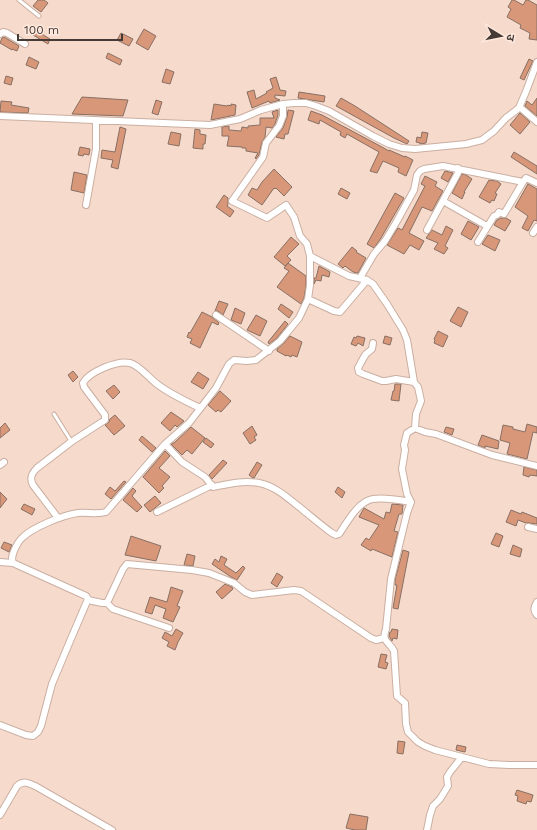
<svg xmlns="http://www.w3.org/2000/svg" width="537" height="830" viewBox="0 0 537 830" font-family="'Work Sans','Noto Sans Devanagari',sans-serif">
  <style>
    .building { fill: #d79778; stroke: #887064 }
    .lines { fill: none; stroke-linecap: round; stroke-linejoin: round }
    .service-casing { stroke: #caafa2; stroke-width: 5 }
    .minor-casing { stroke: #caafa2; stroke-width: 8 }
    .service { stroke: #fff; stroke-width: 3 }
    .minor { stroke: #fff; stroke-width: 6 }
  </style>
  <rect width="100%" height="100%" fill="#f6dacc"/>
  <path class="building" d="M38,0H44L48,3L41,12L33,6Z
    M512,0H514L523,5L526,0H528L537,5V40L529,39L530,33L520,28L521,25L507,17L511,9L508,7Z
    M144,29L156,36L148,50L136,43Z
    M35,30L50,39L48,44L33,35Z
    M121,33L133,39L129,46L117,40Z
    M4,37L19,46L17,51L12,49V50L0,43L2,38Z
    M108,53L122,60L120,65L106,58Z
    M29,57L39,62L36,69L26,65Z
    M529,59L533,61L524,80L520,78Z
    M166,69L174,72L170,84L162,82Z
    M6,76L13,78L11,85L4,83Z
    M276,77L280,90L286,91L285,96L275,95V98L280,100L270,103L269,101L252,108L247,92L254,90L256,99L267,93L266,92L273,88L270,79Z
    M299,92L325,96L324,102L298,98Z
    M82,97L128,100L123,116L72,114Z
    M341,98L355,106L409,141L407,144L394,138L336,106Z
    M537,98V116L525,106L527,101L532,105Z
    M156,100L162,102L158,115L152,113Z
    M1,101L12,102L11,105L29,108L28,113L0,112Z
    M214,104L227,106L228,105L231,106V104L236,105L235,115L211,120Z
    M278,110V115L275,124L272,128L266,127L265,137L262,142L259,155L256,159L255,158L258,153L246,151V148H242V147L227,146L229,136H222V127L229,126V130L241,131L242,127L248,128V126L260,125V118H274L272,112Z
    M288,110L294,111L288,134H285L284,139L276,137L283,128L287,117Z
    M311,111L322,115L382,147L389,151V150L405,157V156L413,160L406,176L398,172L399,168L383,161L377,173L370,171L379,152L347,134L345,138L340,135L341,132L320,120L319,124L308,120Z
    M520,113L530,122L520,134L510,125Z
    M120,127L126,129L118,169L111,167L113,160L101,158L102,150L115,152Z
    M195,129L200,130V134L206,135L205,144H203V149L193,148Z
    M171,132L181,134L179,146L168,144Z
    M422,132L428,133L426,143L420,144V143L416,142L417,137L421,138Z
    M80,147L90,149L89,155L84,154L83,156L78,155Z
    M514,152L537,166V174L511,157Z
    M274,169L292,187L284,196L276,188L275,189L274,188L262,205L248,195L252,188L257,190L262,182Z
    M445,171L453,173L448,182L441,178Z
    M74,172L87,175L84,193L71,190Z
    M462,174L466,175L472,179L464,192H465L462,199L452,193Z
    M425,176L437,182L435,186L443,191L432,211L422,207L409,233L424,241L419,250L410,245L404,254L387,245L398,228L402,230L425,186L421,184Z
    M489,180L497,181L501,184L495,193L497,194L494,201L492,200L490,203L479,197Z
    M528,184L537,189V221L534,220L528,231L522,228L528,216L515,207Z
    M341,188L350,193L347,199L338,194Z
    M395,193L404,198L381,238L374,248L367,244Z
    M224,195L228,198V204L227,206L234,211L230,217L216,207Z
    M501,218H506L511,221L505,231L494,225L497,220Z
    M468,221L479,227L471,240L461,234Z
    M446,226L453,230L445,246L448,248L444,254L434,249L438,243L426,238L432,230L442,235Z
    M488,235L500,240L495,251L482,244Z
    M291,237L299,244L287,256L291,260L288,263L306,276V285L304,298L301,304L277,287L289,271L284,268L288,263L285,266L274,257Z
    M352,247L357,251L356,252L366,258L358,273L353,272L345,266L343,268L338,264Z
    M319,266L330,272L329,277L322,275L321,281L316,280L314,284V278H316Z
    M219,301L228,304L223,315L218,311H215Z
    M281,304L293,312L289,318L278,309Z
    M458,307L468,312L461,327L450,321Z
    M235,308L245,313L241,324L231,320Z
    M202,312L212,317L219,323L218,325L212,322L200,348L190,343L192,339L187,337L189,332L190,333Z
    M256,315L267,321L260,336L247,330Z
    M285,321L288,324L277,338L269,344L268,342Z
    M438,331L448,336L443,347L434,343L435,340L434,339Z
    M290,336L302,342L297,357L292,355L291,357L287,355L286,356L277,351V349L283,344Z
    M357,336L365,338L363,346L358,343L356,346L351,344L354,337L356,338Z
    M385,336L392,338L390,345L383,343Z
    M73,371L78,377L73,382L68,375Z
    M198,372L209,379L203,389L191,382Z
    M395,384H401L399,401L391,400L393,391H394Z
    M114,385L120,392L113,399L106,391Z
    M220,391L231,401L221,412L218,410L216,412L208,405Z
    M171,412L184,421L177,427L175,425L170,431L161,423Z
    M115,415L125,426L114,435L105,425L109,422L110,419Z
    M5,423L10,430L0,438V428Z
    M527,424L537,427V433L533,432L527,459L507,454L510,443L500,440L503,425L513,427V429L525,432Z
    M252,426L257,435L254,437L256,440L250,444L243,433Z
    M191,427L205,438L192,454L187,450L182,455L171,444L173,443H174Z
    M446,427L454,429L452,435L444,432Z
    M482,435L499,441L498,449L485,446V448L478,445Z
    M142,436L156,448L152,452L139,440Z
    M206,438L214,444L211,448L203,442Z
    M165,451L170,456L159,468L170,477L162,486L164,488L159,493L143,477Z
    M223,460L227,463L212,479L209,475Z
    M257,462L262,465L254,478H253L249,475Z
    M524,467L537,470V476L530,475L529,477L523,475Z
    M124,481L126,482L111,499L105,494L110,487L115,491Z
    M338,487L345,492L342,498L335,492Z
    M133,488L136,491L132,496L142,507L137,512L123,500Z
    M0,492L7,499L0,508Z
    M155,496L161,503L150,512L144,505Z
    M24,504L35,509L32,515L21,509Z
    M392,504L403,505L402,514H399L394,531L398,532L392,557L372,549L371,551L361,545L366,538L369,540L379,525L359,517L364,508L384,519L386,512L390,513Z
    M511,510L521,514L522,512L537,518V524L529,523H526L518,520L516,526L506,522Z
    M496,533L503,536L499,547L491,544Z
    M131,536L161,546L156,561L125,555Z
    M4,542L12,545L9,552L1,548Z
    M513,545L522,549L520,557L510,554Z
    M403,550L409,552L398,609L393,608L397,585H395V580Z
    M187,554L195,556L193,566L184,565Z
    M221,556L227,559L224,565L236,573L243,566L245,568L237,580L231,577L212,564L215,559L219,562Z
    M277,573L283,577L277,587L271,583Z
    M225,584L232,587L233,589L222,599L216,592Z
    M171,587L183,591L177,606L180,607L173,622L163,618L166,609L155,605L152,614L145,612L150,597L167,602Z
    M176,629L183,633L178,642L175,650L167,646L169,642L162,638L165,632L172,636Z
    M392,629L398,630L397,639L393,638L392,641L389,636L390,632H391Z
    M381,654L387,655L385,662L388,663L386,669L378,667Z
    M398,741L405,742L403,754L397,753Z
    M457,745L466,747L465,752L456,750Z
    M517,790L533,795L531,802L527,801L526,804L517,801L518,796L515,795Z
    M350,814L368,817L366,830H355L346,828Z"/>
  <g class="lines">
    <defs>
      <path id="service" d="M19,0L39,16
        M54,414L71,441"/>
      <path id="minor" d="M0,34L3,32L7,33L25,44
        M519,108L522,109L537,122
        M0,116L210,125L240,119L261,110L283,104L294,103H306L316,106L329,111L373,136L389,144L402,148L415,149L466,144L482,140L494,131L506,118L519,108L527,89L537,62
        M443,201L487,226
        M86,205L96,149V120
        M427,230L458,173V168
        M533,233L537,227
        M478,242L494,216L497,215L499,212L504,214L523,182
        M310,256L349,276L367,280L373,284L387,304L403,330L407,340L414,382L418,387L421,401L416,414L415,428L407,433L404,445L405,450L402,469L407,494L411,502L407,513L391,579L386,629C381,642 389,641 394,651L397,696L405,703L406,724L408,732L418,742L425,746L435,750L489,764L509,765H537
        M360,278L374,254L385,241L397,221L414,190L417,175L420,171L424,169L443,166L523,182L526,178L537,183
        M308,299L334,311L340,312L367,280
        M216,315L269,351
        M373,343L372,349L366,354L364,357L358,368L359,372L363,374L382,381H386L396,379L414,382
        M415,428L425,432L436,434L492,455L537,466
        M165,444L182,462L205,477L213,487C228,484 243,480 259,483C276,486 290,500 303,510C313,518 322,526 332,533L336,535L339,534C347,523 358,501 373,499C385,497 399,500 411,502
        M0,465L4,462
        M157,512L212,485
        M58,518L33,485C29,478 32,473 37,468L71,442L105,420V415L84,387L83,383C89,372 117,360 130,363C139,365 149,378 157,384C170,394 185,401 200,408
        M528,527L537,529
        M0,562L13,563
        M88,600L102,603H107L123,569L127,564L192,570L209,573L234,583L245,592L252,595L294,590L301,591L371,638L376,640L384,638
        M537,602C534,607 533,610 537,615
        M107,603L113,609L169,628
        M0,725L26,735L33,736L38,732L41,726L52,684L70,641L88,599L86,596L13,563C11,559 12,556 14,551C16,546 18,542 22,538C33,527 63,515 78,513C88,512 97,515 106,512L165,444L189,423L216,388L229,364L234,360L247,361L256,360L280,341L299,318L308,299L310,285V256L307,244L300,236L294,217L286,205L267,218L232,201L263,157L266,143L279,126L283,116V104
        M0,815L17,786C24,780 29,783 37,787L112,830
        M427,830L430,815L433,806L440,799L448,786L447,777L450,772L462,757"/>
    </defs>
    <use href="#service" class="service-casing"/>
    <use href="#minor" class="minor-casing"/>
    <use href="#service" class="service"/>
    <use href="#minor" class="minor"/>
  </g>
  <g transform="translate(501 36) rotate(100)" stroke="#ffe8dd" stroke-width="3" paint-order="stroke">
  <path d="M0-3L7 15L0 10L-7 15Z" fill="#453a35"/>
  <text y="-6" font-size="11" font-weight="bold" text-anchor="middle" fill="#453a35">उ</text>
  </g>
  <path d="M18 34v6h104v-6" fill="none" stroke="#453a35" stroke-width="2"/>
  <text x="24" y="34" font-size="12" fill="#453a35" stroke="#ffe8dd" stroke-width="3" paint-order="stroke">100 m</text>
</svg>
